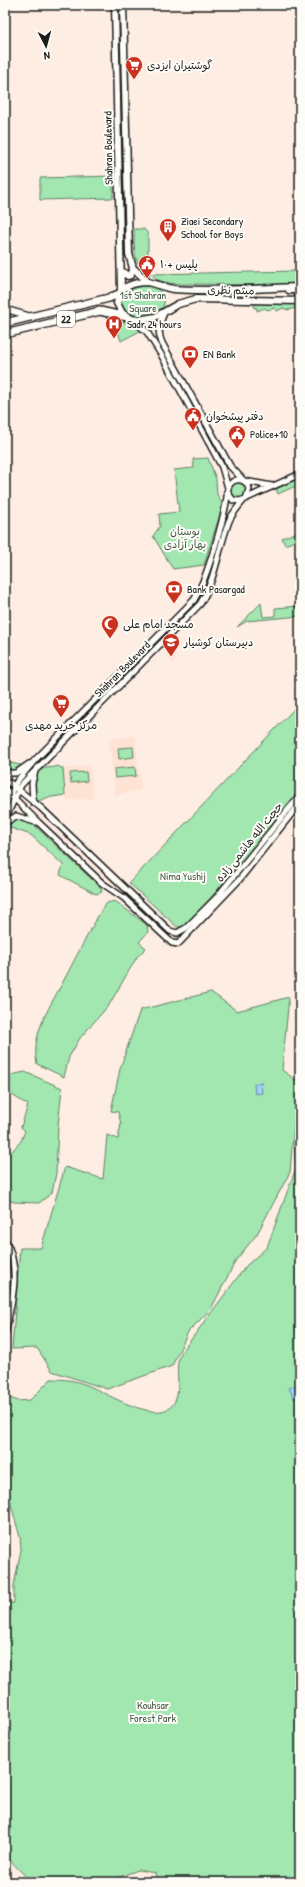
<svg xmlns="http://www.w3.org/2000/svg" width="305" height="1887" viewBox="0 0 305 1887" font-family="'Patrick Hand','Playpen Sans Arabic',sans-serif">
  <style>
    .built { fill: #fee2d3 }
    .green { fill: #a2e6b0; stroke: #5f8166 }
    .water { fill: #9dd2fc; stroke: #6989a2 }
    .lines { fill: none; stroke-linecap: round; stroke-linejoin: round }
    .tertiary-casing { stroke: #1c1c1c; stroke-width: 8 }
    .secondary-casing { stroke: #1c1c1c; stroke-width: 9 }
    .trunk-casing { stroke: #1c1c1c; stroke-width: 10 }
    .tertiary { stroke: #fdfcf7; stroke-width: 5 }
    .secondary { stroke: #fdfcf7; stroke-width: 6 }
    .trunk { stroke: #fdfcf7; stroke-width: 7 }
    .labels { text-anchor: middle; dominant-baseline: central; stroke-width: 4; stroke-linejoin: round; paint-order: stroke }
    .shield { fill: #fdfcf7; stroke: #605f5e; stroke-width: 1 }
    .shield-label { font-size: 10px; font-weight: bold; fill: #1c1c1c }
    .poi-label { font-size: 11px; fill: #1c1c1c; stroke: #fdfcf7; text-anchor: start }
    .street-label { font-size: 11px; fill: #1c1c1c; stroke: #fdfcf7 }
    .park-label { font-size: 11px; fill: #445948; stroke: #fdfcf7 }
  </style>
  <rect width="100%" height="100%" fill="#feede2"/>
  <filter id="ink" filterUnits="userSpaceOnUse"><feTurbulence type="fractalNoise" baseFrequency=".025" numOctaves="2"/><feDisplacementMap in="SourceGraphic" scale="8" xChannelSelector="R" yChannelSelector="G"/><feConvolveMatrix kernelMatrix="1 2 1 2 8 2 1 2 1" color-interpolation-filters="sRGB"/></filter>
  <g filter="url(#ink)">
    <path class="built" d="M170,650L177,660L172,663L165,653Z
      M135,736L141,790L115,795L109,739Z
      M90,766L93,798L66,800L63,769Z"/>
    <path class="green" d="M113,176V198L40,200V178Z
      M134,229H144L148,234V263L151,264L150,275C131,264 135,248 134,229Z
      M300,271V285L179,284C170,283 157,283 152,274Z
      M142,286C155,286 169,292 163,307C138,334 94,296 142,286Z
      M254,304H300V308L297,310L296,308L288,310L283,308L277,311L275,308L267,310L265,308L257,311V308H254Z
      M113,316L142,330L121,341Z
      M208,458L216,479L217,494L223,505L204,565L173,569L153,536L160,526L159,514L179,512L174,470L194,468L193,459Z
      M300,478V484L278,494L276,489Z
      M230 491a8 8 0 1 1 16 0a8 8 0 1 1-16 0Z
      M300,531V539L285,545L282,538Z
      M261,603L263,617L275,616V608L300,606V616L247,621L237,627Z
      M295,708L300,714V792L214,894L185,926L177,927L129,883Z
      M133,747L134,757L119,759L118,748Z
      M5,762L21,765L12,772L5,770Z
      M58,766L63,769L65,795L46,798L39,801C32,794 30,774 42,769C47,767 53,768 58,766Z
      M135,767L136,776L115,778L114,769Z
      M86,772L87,781L71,783L70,773Z
      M15,818L33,824L101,888L102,892L96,894L60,875L63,865L31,835L5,826L6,824Z
      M115,901L147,925L148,932L139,942L146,948L137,957L109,1005L80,1038L69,1057L64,1077L37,1064C30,1033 52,1004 65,978C77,955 89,932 102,909L107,903Z
      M211,992L237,1011L289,997L282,1070L300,1083V1095L295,1112L290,1172L257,1234L236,1260L211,1309L188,1332L172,1366L107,1389L52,1371L37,1348L12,1349L20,1248H41L65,1167L103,1179L107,1135L118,1139L121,1124L118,1112L111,1111L120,1069L140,1010Z
      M25,1072L62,1088L58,1126L56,1173L52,1193L39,1203L14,1202L5,1199V1159L21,1141L25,1131L21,1127L28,1105L7,1092L5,1076Z
      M300,1139V1882H158L155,1873L138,1870L106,1882H31L5,1855V1603H14V1585L21,1550L20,1537L5,1483V1396L18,1401L30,1400L51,1379C64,1379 74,1380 87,1385C105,1392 162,1429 175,1401C182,1386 173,1367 181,1353L246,1266L267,1247L296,1168L294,1142Z
      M5,1252L7,1255L8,1289L5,1309Z"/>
    <path class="water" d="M261,1082L262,1093L255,1094L254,1084Z
      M296,1385L300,1396L294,1399L289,1388Z"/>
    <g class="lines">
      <defs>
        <path id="tertiary" d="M5,309L29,316
          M164,313C159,324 157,331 162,343L230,466L244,481L272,486
          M5,314L7,317L5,322
          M132,319L147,332L162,356L222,467L228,488
          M247,498L300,474
          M5,773H16L29,764
          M10,783L41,808L170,931L177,933
          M5,789L39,823L102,883L124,898L172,943L178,944
          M33,802L32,783L35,771
          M5,805L17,781L35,760L194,600C207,579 226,514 228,488C232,477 246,477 249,489L246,499L239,501L233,500L227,492
          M5,819L21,785L200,604C216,579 218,549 229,521C232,514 238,507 243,501
          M5,823L16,816L35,822
          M177,933L186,928L216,898L300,795
          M178,944L239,880L300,803
          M5,1240C22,1269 11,1304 5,1334"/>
        <path id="secondary" d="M115,5L121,290
          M123,5L129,254L133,268L148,282
          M121,271L128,276L131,275L133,268
          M300,287C258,288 215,292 174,289C164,288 156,283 147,282C137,282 128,285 121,290L117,303L122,313L132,319L138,320L155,317L178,304L196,299L300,301
          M289,290H295L299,294L298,299L294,301"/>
        <path id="trunk" d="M5,323L109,298L119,294
          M5,334L100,311L127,317"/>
      </defs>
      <use href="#tertiary" class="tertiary-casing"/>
      <use href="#secondary" class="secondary-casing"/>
      <use href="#trunk" class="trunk-casing"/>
      <use href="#tertiary" class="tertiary"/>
      <use href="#secondary" class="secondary"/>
      <use href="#trunk" class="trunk"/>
    </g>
  </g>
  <defs>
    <symbol id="supermarket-pin" viewBox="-11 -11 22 30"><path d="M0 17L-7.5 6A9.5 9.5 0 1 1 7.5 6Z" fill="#c8321e" stroke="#fdfcf7"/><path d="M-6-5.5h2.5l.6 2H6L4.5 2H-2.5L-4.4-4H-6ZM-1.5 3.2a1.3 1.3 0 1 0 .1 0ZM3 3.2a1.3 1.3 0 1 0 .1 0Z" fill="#fff"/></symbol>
    <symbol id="building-pin" viewBox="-11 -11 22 30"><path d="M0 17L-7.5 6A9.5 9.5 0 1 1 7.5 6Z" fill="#c8321e" stroke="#fdfcf7"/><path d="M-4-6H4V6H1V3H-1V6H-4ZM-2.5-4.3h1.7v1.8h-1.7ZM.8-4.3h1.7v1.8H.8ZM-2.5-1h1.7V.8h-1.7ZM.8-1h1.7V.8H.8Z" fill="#fff"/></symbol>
    <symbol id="civic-pin" viewBox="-11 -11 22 30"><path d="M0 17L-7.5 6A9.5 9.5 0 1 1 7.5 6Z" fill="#c8321e" stroke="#fdfcf7"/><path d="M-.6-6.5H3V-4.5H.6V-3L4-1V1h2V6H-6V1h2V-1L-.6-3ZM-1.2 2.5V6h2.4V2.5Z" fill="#fff"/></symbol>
    <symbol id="hospital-pin" viewBox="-11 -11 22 30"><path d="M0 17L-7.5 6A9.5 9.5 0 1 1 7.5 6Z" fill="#c8321e" stroke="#fdfcf7"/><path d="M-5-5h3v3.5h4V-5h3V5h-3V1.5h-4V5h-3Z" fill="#fff"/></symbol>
    <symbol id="bank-pin" viewBox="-11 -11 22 30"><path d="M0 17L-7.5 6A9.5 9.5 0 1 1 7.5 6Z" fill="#c8321e" stroke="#fdfcf7"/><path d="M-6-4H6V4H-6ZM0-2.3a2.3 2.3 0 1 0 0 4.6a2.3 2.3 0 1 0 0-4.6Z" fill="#fff"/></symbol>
    <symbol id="mosque-pin" viewBox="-11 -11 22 30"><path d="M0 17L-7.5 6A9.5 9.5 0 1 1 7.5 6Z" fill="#c8321e" stroke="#fdfcf7"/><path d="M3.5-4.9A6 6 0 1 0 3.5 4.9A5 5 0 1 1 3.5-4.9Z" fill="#fff"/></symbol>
    <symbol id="school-pin" viewBox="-11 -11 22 30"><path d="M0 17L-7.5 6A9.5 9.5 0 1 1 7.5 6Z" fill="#c8321e" stroke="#fdfcf7"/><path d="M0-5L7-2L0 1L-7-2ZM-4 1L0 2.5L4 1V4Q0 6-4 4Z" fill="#fff"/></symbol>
  </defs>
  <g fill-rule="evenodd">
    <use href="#supermarket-pin" x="124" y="55" width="20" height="27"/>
    <use href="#building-pin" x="158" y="217" width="20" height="27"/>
    <use href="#civic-pin" x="137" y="254" width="20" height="27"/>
    <use href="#hospital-pin" x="104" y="314" width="20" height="27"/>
    <use href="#bank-pin" x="180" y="344" width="20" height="27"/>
    <use href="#civic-pin" x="183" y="406" width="20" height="27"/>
    <use href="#civic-pin" x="227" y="424" width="20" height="27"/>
    <use href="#bank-pin" x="164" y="579" width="20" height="27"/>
    <use href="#mosque-pin" x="100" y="614" width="20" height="27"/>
    <use href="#school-pin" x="161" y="632" width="20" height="27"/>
    <use href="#supermarket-pin" x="51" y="693" width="20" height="27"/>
  </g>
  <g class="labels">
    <rect class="shield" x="57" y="311" width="18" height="16" rx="3"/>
    <g class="shield-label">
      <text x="66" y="319">22</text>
    </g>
    <g class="poi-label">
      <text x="147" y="65">گوشتیران ایزدی</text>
      <text x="181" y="221">Ziaei Secondary<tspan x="181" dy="13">School for Boys</tspan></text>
      <text x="160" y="264">پلیس +۱۰</text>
      <text x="127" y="324">Sadr 24 hours</text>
      <text x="203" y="354">EN Bank</text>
      <text x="206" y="416">دفتر پیشخوان</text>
      <text x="250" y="434">Police+10</text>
      <text x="187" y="589">Bank Pasargad</text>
      <text x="123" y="624">مسجد امام علی</text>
      <text x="184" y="642">دبیرستان کوشیار</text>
      <text x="61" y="725" text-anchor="middle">مرکز خرید مهدی</text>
    </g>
    <g class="street-label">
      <text transform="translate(108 148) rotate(-91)">Shahran Boulevard</text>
      <text transform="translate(231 290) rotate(1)">میثم نظری</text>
      <text transform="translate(122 669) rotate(-45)">Shahran Boulevard</text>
      <text transform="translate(249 842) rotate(-51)">حجت الله هاشمی زاده</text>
    </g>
    <g class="park-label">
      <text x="143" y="295">1st Shahran<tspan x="143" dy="13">Square</tspan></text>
      <text x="185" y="531">بوستان<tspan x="185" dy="13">بهار آزادی</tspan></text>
      <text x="183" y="876">Nima Yushij</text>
      <text x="153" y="1705">Kouhsar<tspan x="153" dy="13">Forest Park</tspan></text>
    </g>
  </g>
  <rect width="305" height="1887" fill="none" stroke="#fdfcf7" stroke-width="20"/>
  <rect x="10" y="10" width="285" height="1867" fill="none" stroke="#1c1c1c" stroke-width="1.5" filter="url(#ink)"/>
  <g transform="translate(46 46) rotate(174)" stroke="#fdfcf7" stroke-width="3" paint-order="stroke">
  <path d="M0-3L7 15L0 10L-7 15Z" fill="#1c1c1c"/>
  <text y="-6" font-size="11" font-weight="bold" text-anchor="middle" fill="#1c1c1c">N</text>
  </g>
</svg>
